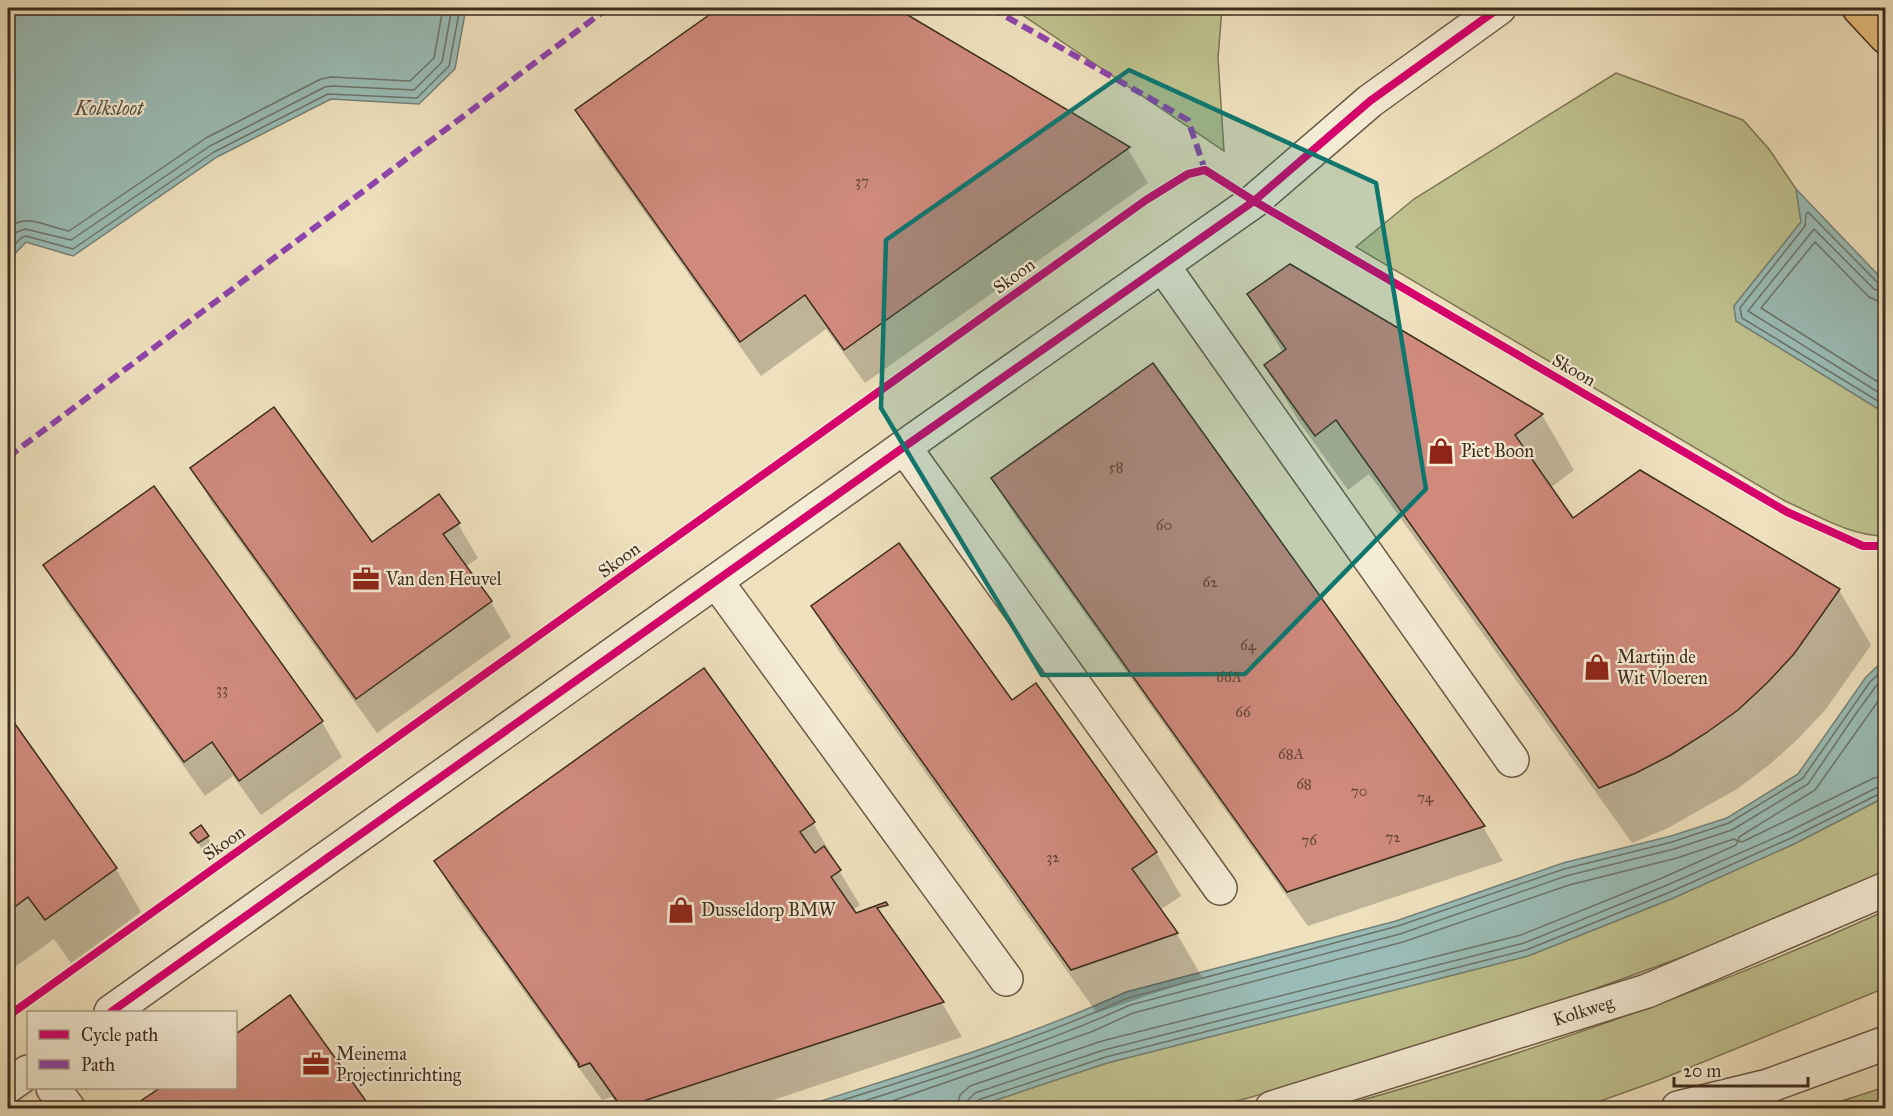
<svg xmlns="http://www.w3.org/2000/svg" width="1893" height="1116" viewBox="0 0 1893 1116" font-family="'IM FELL Great Primer',serif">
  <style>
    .green { fill: #bfc18e; stroke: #7e7656; stroke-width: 1.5 }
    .water { fill: #9abcb6; stroke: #758279; stroke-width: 1.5 }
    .shadow { fill: #0003 }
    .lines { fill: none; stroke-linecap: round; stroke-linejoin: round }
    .shore { stroke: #6c746a; stroke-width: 1.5 }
    .building { fill: #cf8a7c; stroke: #3d2c1d; stroke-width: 1.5 }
    .minor-casing { stroke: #6a5945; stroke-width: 36 }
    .major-casing { stroke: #3d2c1d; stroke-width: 36 }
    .minor { stroke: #f5ecd5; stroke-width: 33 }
    .major { stroke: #e8c07f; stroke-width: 33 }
    .quiet { stroke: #8e44ad; stroke-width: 6; stroke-dasharray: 12 6; stroke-linecap: butt }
    .cycleway-casing { stroke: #f5ecd5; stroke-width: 11 }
    .cycleway { stroke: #d6006c; stroke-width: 8 }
    .marked { fill: #0f766e; fill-opacity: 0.2; stroke: #0f766e; stroke-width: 4.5; stroke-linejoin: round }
    .labels { text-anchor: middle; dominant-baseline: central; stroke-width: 4.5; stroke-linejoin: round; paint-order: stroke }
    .number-label { font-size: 15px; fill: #624435 }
    .street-label { font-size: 18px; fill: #3d2c1d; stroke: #f5ecd5 }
    .poi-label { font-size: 18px; fill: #3d2c1d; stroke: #f5ecd5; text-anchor: start }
    .water-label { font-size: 20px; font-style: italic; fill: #545043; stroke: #f5ecd5 }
  </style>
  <rect width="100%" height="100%" fill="#efe1be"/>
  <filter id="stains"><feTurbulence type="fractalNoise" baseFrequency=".00333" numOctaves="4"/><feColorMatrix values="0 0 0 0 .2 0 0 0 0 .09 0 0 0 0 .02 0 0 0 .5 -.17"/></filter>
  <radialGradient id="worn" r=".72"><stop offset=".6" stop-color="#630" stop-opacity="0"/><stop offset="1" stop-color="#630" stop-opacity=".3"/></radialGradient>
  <path class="green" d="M1012,8H1222L1218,58L1224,151Z
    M1616,73L1743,120L1769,149L1796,189L1801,222L1734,306L1736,321L1885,413V536C1850,536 1817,515 1785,501L1356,247L1414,199Z
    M1885,797V874L1732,939L1446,1043L1212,1108H972L1107,1063L1528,956L1671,899L1794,844Z
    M1885,911V988L1659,1080L1581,1108H1334C1522,1056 1707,992 1885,911Z
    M1885,1087V1108H1820Z"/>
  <path class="water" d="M8,8H466L455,69L419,104L331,99L217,157L73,256L26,242L8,261Z
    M1796,189L1885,282V413L1736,321L1734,306L1801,222Z
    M1885,659V797L1794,844L1671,899L1528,956L1107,1063L972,1108H799C908,1073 1021,1040 1126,992L1396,921L1563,863L1671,836L1727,818L1798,774L1866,677Z"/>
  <path class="shadow" d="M722,8H893L1128,149L1148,183L865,383L826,329L761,376L597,145L577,110Z
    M1290,266L1542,415L1574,470L1550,488L1572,520L1640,472L1839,590L1871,645L1826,709L1799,738L1769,765L1737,789L1668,828L1632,843L1369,474L1348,490L1298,420L1266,365L1283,353L1249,295Z
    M1153,365L1483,827L1503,861L1308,926L1013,513L993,479Z
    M192,468L372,544L458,524L478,558L465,567L491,602L511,637L377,733L212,503Z
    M154,488L322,722L342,757L261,815L233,776L205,796L65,600L45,566Z
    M813,607L1011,702L1156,852L1181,896L1160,910L1177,934L1202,977L1097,1013L838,650Z
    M8,717L116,869L141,912L71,963L54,939L8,972Z
    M813,823L833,858L832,859L860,905L853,910L855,914L875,907L942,1003L962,1037L749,1108H620L612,1097L602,1100L456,897L436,862Z
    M192,833L207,836L214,848L205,854Z
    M290,997L369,1108H141L138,1105L163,1088H236V1036Z"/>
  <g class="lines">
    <path class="shore" d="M8,229C26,211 48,228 69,231L206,138L321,79L331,77L410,81L434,58L443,8
      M8,242L17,232L25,229L71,240L210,146L325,87L332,86L414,90L442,62L452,8
      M8,252L21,238L26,236L73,249L214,152L328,94L417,98L449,66L460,8
      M1886,286L1879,284L1808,212L1806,214L1805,226L1740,308L1742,318L1886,406
      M1886,293L1874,289L1814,229L1748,311L1886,397
      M1886,302L1878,301L1869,297L1815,242L1761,308L1886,387
      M1886,690L1815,790L1739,837L1738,841L1742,842L1874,778L1886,776
      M818,1108C922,1075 1028,1043 1128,998L1398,926L1564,869L1672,842L1729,823L1803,778L1870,682L1886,667
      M842,1108C939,1077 1038,1047 1130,1005L1400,934L1566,876L1674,849L1732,830L1808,784L1855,715L1876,686L1886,678
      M872,1108L1091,1032L1133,1013L1403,942L1569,885L1677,858L1734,839L1738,841L1736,845L1662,878L1521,935L1102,1041L970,1086L960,1095L957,1108
      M966,1108L968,1100L975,1093L1104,1050L1524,943L1665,886L1788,832L1878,787L1886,785
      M973,1108L974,1103L978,1100L1106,1057L1526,950L1668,893L1791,838L1881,793H1886"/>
  </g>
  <path class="building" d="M719,8H896L1130,147L844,350L805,295L740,342L575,110Z
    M1290,264L1543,414L1515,435L1573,518L1640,470L1840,589L1794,654L1767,683L1738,710L1706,733L1671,755L1636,773L1599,788L1336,420L1315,436L1264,365L1286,349L1247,294Z
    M1153,363L1485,826L1287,892L991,478Z
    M274,407L372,542L439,494L460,523L443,534L492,601L356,699L190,468Z
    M154,486L323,721L239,781L212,742L184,762L43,565Z
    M899,543L1012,700L1036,683L1157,852L1132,869L1178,933L1071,970L811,606Z
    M704,668L815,822L800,832L815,853L824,846L841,870L831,877L856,913L886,902L888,905L877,908L944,1002L622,1108L590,1063L579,1067L578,1065L579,1064L434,861Z
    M8,714L117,868L45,920L28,897L8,912Z
    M201,825L209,836L198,843L190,833Z
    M290,995L371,1108H139L136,1104L160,1088H236V1034Z"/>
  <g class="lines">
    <defs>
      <g id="minor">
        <path d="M1163,266L1512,760"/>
        <path d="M904,447L1220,888"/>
        <path d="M716,581L1006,979"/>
        <path d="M111,1012L904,447L1254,201L1370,101L1499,8"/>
        <path d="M8,1086L28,1072"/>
        <path d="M53,1088L68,1108"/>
        <path id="s1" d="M1272,1108L1647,991L1886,889"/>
        <path d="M1678,1108L1768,1086L1886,1043"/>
      </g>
      <path id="major" d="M1859,8L1886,37"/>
    </defs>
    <use href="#minor" class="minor-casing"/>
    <use href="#major" class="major-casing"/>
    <use href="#minor" class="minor"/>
    <use href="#major" class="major"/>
    <path class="quiet" d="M991,8L1188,120L1205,170
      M8,457L608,8"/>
    <defs>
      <path id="cycleway" d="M111,1012L904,447L1254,201L1370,101L1499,8
        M8,1016L1146,200L1188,174L1205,170L1254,201L1787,512L1863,546H1886"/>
    </defs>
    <use href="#cycleway" class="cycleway-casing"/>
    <use href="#cycleway" class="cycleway"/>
  </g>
  <path class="marked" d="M1129,70L1376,183L1426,489L1245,674L1042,675L881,408L886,240Z"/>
  <defs>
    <symbol id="shop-bare" viewBox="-9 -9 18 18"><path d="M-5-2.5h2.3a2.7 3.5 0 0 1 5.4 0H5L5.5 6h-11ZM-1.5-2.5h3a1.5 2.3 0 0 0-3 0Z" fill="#8f2418" stroke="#f5ecd5" stroke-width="2.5" paint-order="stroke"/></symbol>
    <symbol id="office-bare" viewBox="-9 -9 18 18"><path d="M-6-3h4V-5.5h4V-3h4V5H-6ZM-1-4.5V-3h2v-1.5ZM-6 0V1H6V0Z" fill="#8f2418" stroke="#f5ecd5" stroke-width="2.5" paint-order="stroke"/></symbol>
  </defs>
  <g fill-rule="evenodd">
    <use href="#shop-bare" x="1422" y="432" width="38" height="38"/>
    <use href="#office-bare" x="347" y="560" width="38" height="38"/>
    <use href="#shop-bare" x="1578" y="648" width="38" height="38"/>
    <use href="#shop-bare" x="662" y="891" width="38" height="38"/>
    <use href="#office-bare" x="297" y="1045" width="38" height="38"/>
  </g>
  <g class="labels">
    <g class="number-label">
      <text x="862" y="181">37</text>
      <text x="1116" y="467">58</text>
      <text x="1164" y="525">60</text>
      <text x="1210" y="582">62</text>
      <text x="1248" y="645">64</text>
      <text x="1229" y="677">66A</text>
      <text x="222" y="689">33</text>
      <text x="1243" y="712">66</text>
      <text x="1291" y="754">68A</text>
      <text x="1304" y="784">68</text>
      <text x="1359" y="791">70</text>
      <text x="1425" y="797">74</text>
      <text x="1393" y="837">72</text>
      <text x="1309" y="840">76</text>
      <text x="1053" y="857">32</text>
    </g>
    <g class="street-label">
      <text transform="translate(1014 276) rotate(-36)">Skoon</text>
      <text transform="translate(1574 370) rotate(30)">Skoon</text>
      <text transform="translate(619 560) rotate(-36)">Skoon</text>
      <text transform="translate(224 843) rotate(-35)">Skoon</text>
      <text stroke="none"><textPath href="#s1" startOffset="326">Kolkweg</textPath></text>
    </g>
    <g class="poi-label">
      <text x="1461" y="451">Piet Boon</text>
      <text x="386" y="579">Van den Heuvel</text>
      <text x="1617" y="657">Martijn de<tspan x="1617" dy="21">Wit Vloeren</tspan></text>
      <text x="701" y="910">Dusseldorp BMW</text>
      <text x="336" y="1054">Meinema<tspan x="336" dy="21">Projectinrichting</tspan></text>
    </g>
    <g class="water-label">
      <text x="109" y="108">Kolksloot</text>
    </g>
  </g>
  <rect width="1893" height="1116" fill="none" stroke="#efe1be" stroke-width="30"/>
  <rect x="9" y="9" width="1875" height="1098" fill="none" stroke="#3d2c1d" stroke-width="3"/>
  <rect x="15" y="15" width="1863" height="1086" fill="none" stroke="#3d2c1d" stroke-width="1.5"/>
  <rect x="27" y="1011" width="210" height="78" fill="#f5ecd5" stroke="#ab9f8b" stroke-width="1.5"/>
  <rect x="39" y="1030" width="30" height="9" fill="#d6006c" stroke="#ab9f8b" stroke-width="1.5"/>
  <text x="81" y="1041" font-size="18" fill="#3d2c1d">Cycle path</text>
  <rect x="39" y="1060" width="30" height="9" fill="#8e44ad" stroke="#ab9f8b" stroke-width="1.5"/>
  <text x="81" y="1071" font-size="18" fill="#3d2c1d">Path</text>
  <path d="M1674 1077v9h134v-9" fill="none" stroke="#3d2c1d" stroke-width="3"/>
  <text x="1683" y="1077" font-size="18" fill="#3d2c1d" stroke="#f5ecd5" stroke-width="4.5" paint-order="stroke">20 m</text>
  <rect width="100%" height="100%" filter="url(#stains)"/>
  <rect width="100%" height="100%" fill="url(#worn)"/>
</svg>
